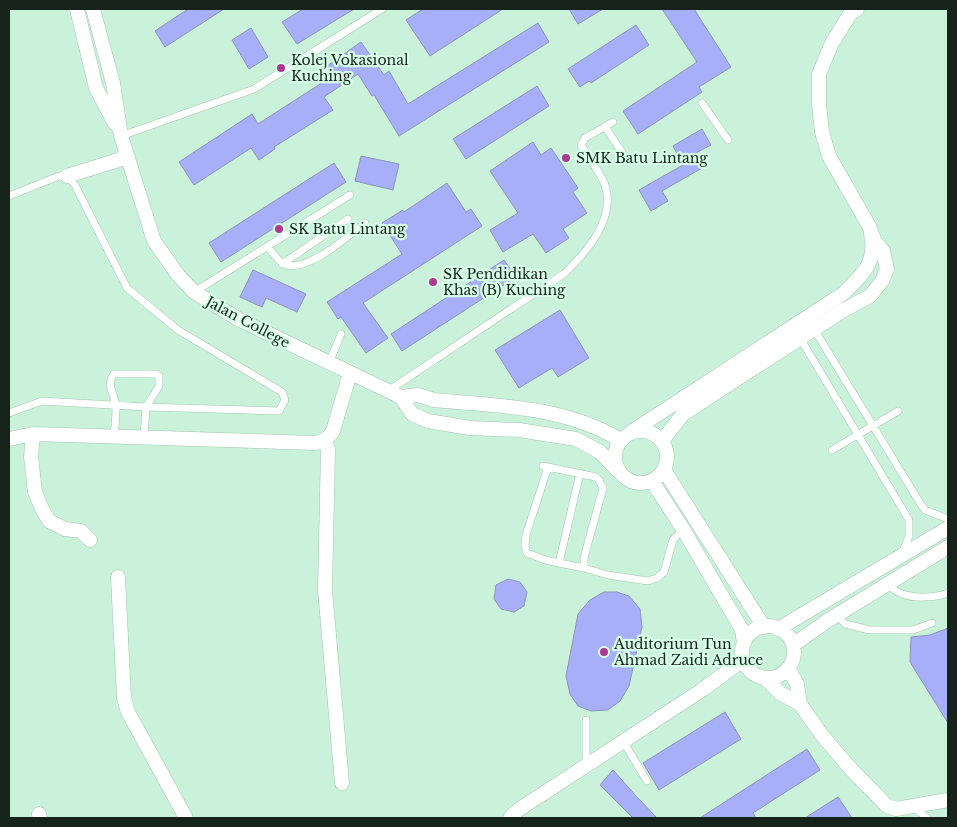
<svg xmlns="http://www.w3.org/2000/svg" width="957" height="827" viewBox="0 0 957 827" font-family="'Libre Baskerville',serif">
  <style>
    .building { fill: #a6aff8; stroke: #9095b8 }
    .lines { fill: none; stroke-linecap: round; stroke-linejoin: round }
    .lane-casing { stroke: #a1c7af; stroke-width: 8 }
    .street-casing { stroke: #a1c7af; stroke-width: 15 }
    .lane { stroke: #fff; stroke-width: 7 }
    .street { stroke: #fff; stroke-width: 14 }
    .poi-dot { fill: #ad3993; stroke: #d7fee6; stroke-width: 2 }
    .labels { text-anchor: middle; dominant-baseline: central; stroke-width: 4.5; stroke-linejoin: round; paint-order: stroke }
    .poi-label { font-size: 14px; fill: #15231b; stroke: #d7fee6; text-anchor: start }
    .street-label { font-size: 14px; fill: #15231b; stroke: #d7fee6 }
  </style>
  <rect width="100%" height="100%" fill="#caf1d9"/>
  <path class="building" d="M188,9H224L165,47L155,31Z
    M303,9H354L297,44L282,22Z
    M423,9H503L430,56L406,20Z
    M569,9H603L578,24Z
    M662,9H694L731,67L699,87L702,92L638,134L623,111L697,62Z
    M538,23L549,42L399,136L374,95L372,96L358,74L324,97L333,110L274,147L275,149L259,160L251,148L194,185L179,162L252,114L258,124L334,75L327,66L361,42L384,75L389,71L408,104Z
    M636,25L649,45L591,83L589,81L580,87L568,69Z
    M251,28L268,57L249,69L232,40Z
    M537,86L549,106L466,159L453,139Z
    M702,129L711,145L694,154L702,168L662,191L668,201L651,211L639,190L683,165L673,146Z
    M533,142L541,155L551,148L578,188L573,192L587,213L563,229L569,238L546,253L533,234L503,252L490,230L518,213L490,171Z
    M361,156L399,164L393,190L355,181Z
    M334,163L346,182L221,262L209,243Z
    M447,183L466,212L471,209L482,226L363,303L388,338L366,353L341,317L338,319L327,302L402,254L382,223L403,210L404,212Z
    M504,260L516,277L402,351L391,334Z
    M253,270L306,294L297,312L266,298L262,307L240,297Z
    M560,310L589,358L558,377L552,368L519,388L495,350Z
    M508,579L520,582L527,592L524,606L514,612L501,609L494,599L496,585Z
    M604,592H617L629,596L640,609L642,627L629,686L620,701L608,710L591,711L578,706L570,694L566,676L578,614L590,600Z
    M948,628V723L910,662L911,637L930,635Z
    M725,712L741,739L659,790L643,763Z
    M807,749L820,770L753,813L756,818H700Z
    M613,770L637,797L657,818H633L600,785Z
    M838,797L852,818H805Z"/>
  <g class="lines">
    <defs>
      <path id="lane" d="M702,103L728,140
        M605,127L622,152
        M121,136L254,89L382,9
        M9,196L59,176H67L75,185L127,288L178,330L282,392L285,400L279,411L146,407L42,401L9,413
        M268,247C272,252 278,261 284,264C306,274 348,236 365,223
        M282,264L348,219
        M194,292L350,195
        M814,329L920,503L925,510L948,519
        M800,338L909,520V536L902,554
        M329,363L341,334
        M388,391L565,273C587,252 616,218 605,185C601,174 588,156 581,145L585,138L613,122
        M114,436C115,427 116,417 116,408C116,395 105,386 114,374H156L159,376V386L146,407L144,437
        M832,450L898,411
        M543,466L596,477L599,480L603,488L584,558V568L608,575L648,581L657,578L664,572L673,540L683,529
        M548,467L526,535L525,547L527,553L545,560L559,563L580,473
        M559,563L584,568
        M886,584C891,587 895,591 900,593C913,599 935,598 948,593
        M837,615L845,624L870,630H913L932,623
        M586,720V765
        M623,741L647,781
        M914,807L927,818"/>
      <path id="street" d="M77,9L96,88L115,124
        M93,9L113,83L121,136L154,241L178,275L194,292L238,319L401,397
        M67,176L128,157
        M401,397L412,414L428,421L470,428L519,430L576,439L600,452L617,470
        M401,397L418,395L434,400C496,406 565,406 620,440
        M615 457a26 26 0 1 1 52 0a26 26 0 1 1-52 0Z
        M631,432L844,293C863,274 877,263 871,234
        M33,434L31,457L35,492L42,509L49,521L65,529L81,531L90,540
        M9,439L33,434L315,443C324,441 328,439 333,431L350,373
        M324,441L328,449L325,590L342,783
        M662,441L683,414L842,311L870,296L882,281L887,269L883,251L875,242L869,226L829,156L822,132L819,104V74L832,43L850,14L857,9
        M664,470L764,627
        M652,481L683,529L742,630L744,643
        M118,577L124,698L128,712L186,818
        M742 652a26 26 0 1 1 52 0a26 26 0 1 1-52 0Z
        M778,629L948,528
        M793,645L827,621L948,547
        M788,668L797,684L800,704
        M765,678L780,693L800,704L821,734L850,768L887,806L896,809L948,800
        M39,814L40,818
        M510,818L518,810L702,690L743,660"/>
    </defs>
    <use href="#lane" class="lane-casing"/>
    <use href="#street" class="street-casing"/>
    <use href="#lane" class="lane"/>
    <use href="#street" class="street"/>
  </g>
  <g class="poi-dot">
    <circle cx="281" cy="68" r="5"/>
    <circle cx="566" cy="158" r="5"/>
    <circle cx="279" cy="229" r="5"/>
    <circle cx="433" cy="282" r="5"/>
    <circle cx="604" cy="652" r="5"/>
  </g>
  <g class="labels">
    <g class="poi-label">
      <text x="291" y="60">Kolej Vokasional<tspan x="291" dy="16">Kuching</tspan></text>
      <text x="576" y="158">SMK Batu Lintang</text>
      <text x="289" y="229">SK Batu Lintang</text>
      <text x="443" y="274">SK Pendidikan<tspan x="443" dy="16">Khas (B) Kuching</tspan></text>
      <text x="614" y="644">Auditorium Tun<tspan x="614" dy="16">Ahmad Zaidi Adruce</tspan></text>
    </g>
    <g class="street-label">
      <text transform="translate(248 322) rotate(28)">Jalan College</text>
    </g>
  </g>
  <rect width="957" height="827" fill="none" stroke="#15231b" stroke-width="20"/>
</svg>
